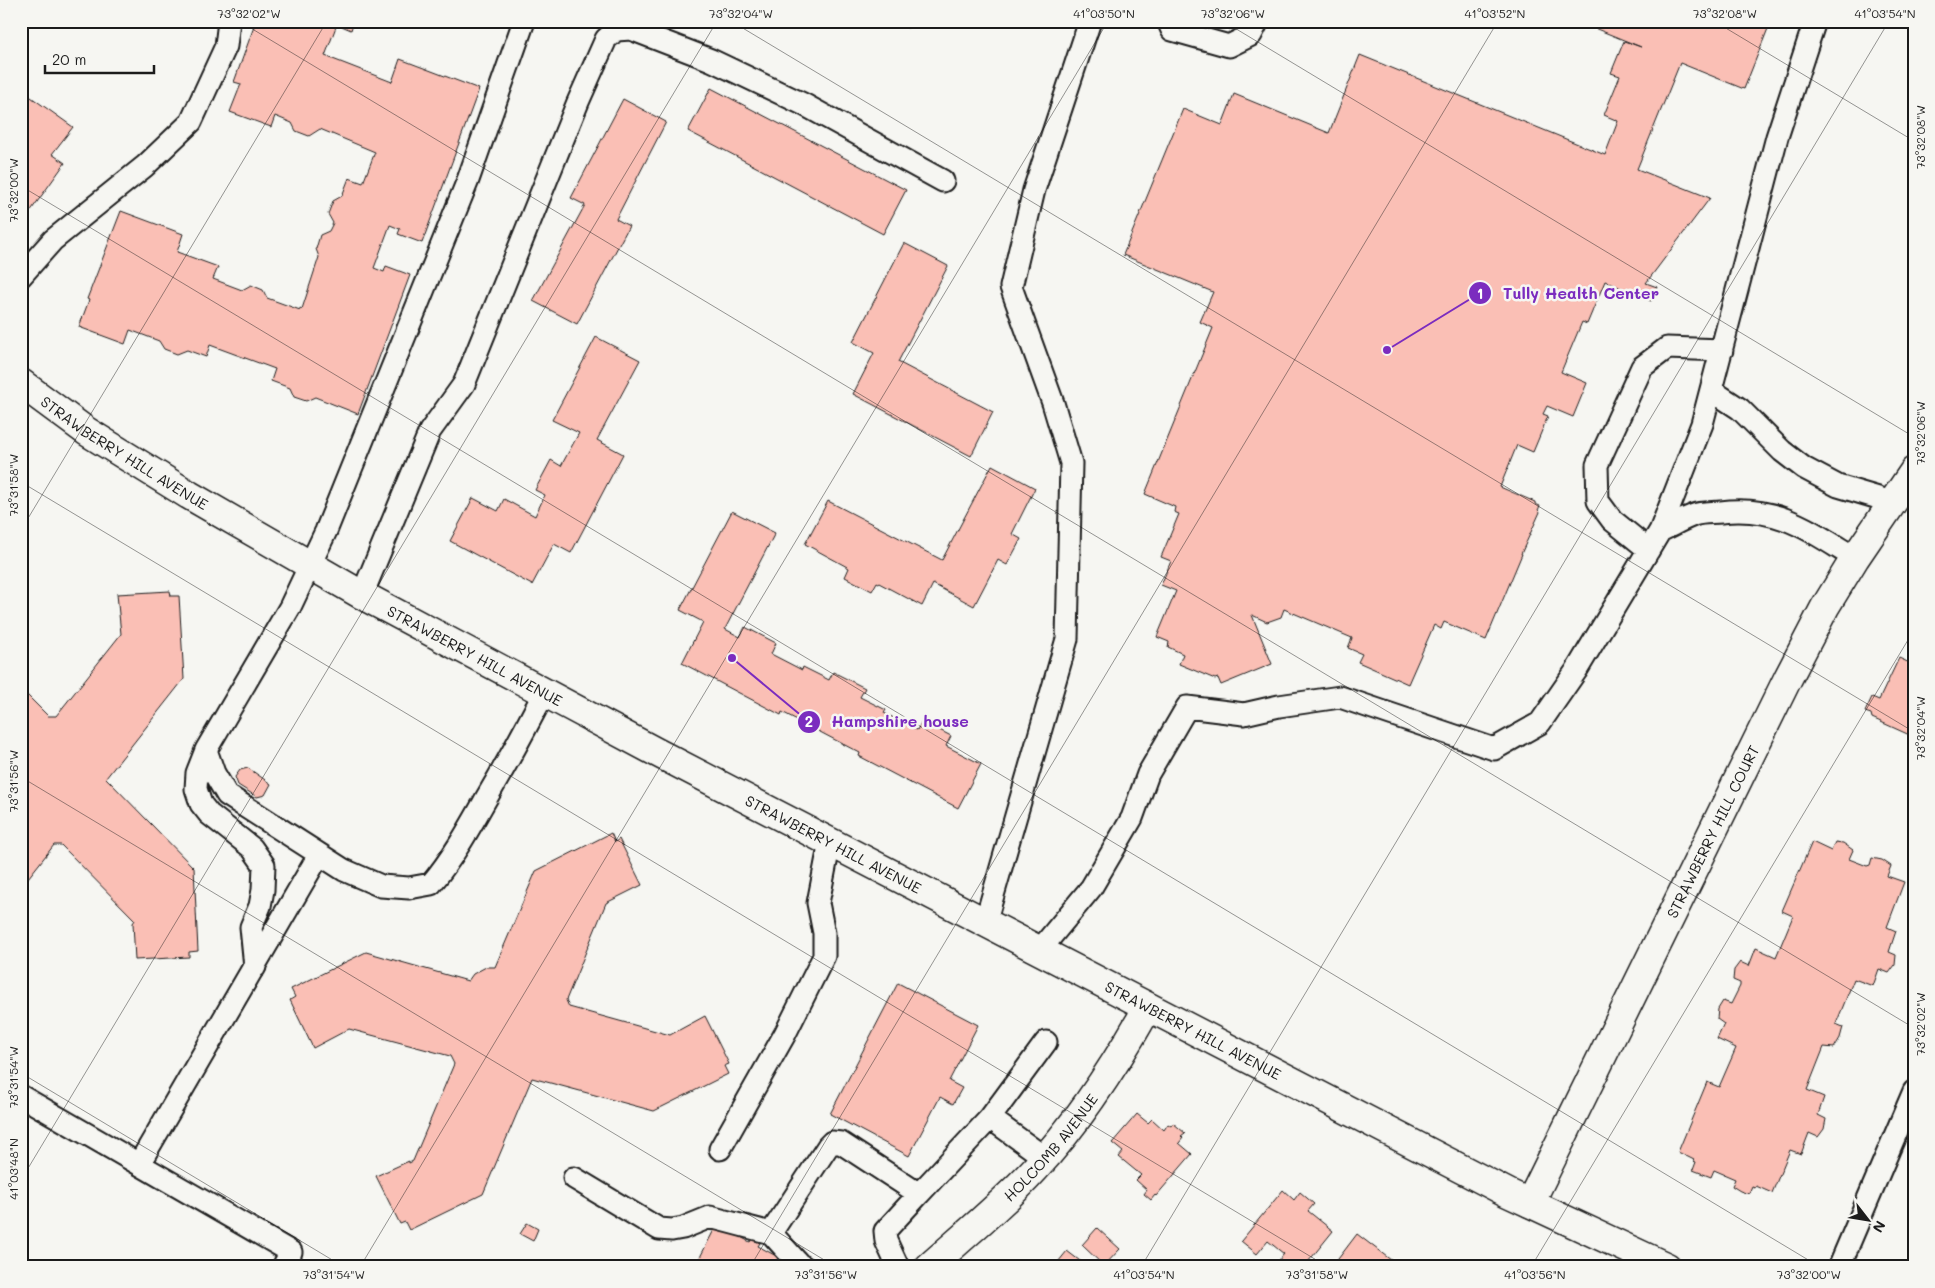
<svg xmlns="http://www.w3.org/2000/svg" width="1935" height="1288" viewBox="0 0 1935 1288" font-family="Mali,sans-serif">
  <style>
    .building { fill: #fabfb5; stroke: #1c1c1c }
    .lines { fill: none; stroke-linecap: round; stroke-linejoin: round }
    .lane-casing { stroke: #1c1c1c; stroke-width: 25 }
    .street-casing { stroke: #1c1c1c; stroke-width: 31 }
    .secondary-casing { stroke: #1c1c1c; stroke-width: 31 }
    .lane { stroke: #f6f6f2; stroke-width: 21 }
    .street { stroke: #f6f6f2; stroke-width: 28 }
    .secondary { stroke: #f6f6f2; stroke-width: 28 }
    .ticks { fill: none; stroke: #1c1c1c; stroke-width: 1; stroke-opacity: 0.45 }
    .labels { text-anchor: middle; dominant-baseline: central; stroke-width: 5; stroke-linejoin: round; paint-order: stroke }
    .street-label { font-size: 15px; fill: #1c1c1c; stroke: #f6f6f2 }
    .leader { fill: none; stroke: #7b2cbf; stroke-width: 2 }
    .callout-dot { fill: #7b2cbf; stroke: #f6f6f2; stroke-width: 2 }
    .mark-label { font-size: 15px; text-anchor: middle; font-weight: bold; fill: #fff }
    .callout-label { font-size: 16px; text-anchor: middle; font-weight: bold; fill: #7b2cbf; stroke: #f6f6f2; stroke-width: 5; stroke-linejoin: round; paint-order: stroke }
    .neatline { fill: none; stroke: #1c1c1c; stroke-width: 2 }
    .ticks-label { font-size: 12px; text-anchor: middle; fill: #1c1c1c }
  </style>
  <rect width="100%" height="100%" fill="#f6f6f2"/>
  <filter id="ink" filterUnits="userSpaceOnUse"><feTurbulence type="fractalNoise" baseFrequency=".02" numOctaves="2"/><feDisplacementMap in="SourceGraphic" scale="10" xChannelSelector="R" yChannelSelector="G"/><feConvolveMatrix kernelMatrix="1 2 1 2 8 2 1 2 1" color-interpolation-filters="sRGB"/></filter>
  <g filter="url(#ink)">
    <path class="building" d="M256,21H354L351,30L337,24L325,56L392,82L400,59L479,89L422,243L398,234L400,229L390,225L374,268L384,272L386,266L410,275L358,414L315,397L306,401L294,397L290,388L271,381L275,369L210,345L206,357L187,350L177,354L164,349L159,341L130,330L125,344L79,327L89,300L87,299L121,211L183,234L177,252L218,267L213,279L242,290L251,285L263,290L267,298L300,310V308L302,309L319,257L316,249L320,235L329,231L333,223L328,214L333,201L342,196L349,178L363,183L375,152L320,129L309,136L296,131L292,123L275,116L271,127L230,112L241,84L234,82Z
      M890,21H910L908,28Z
      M1577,21H1771L1744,89L1680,63L1637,169L1710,198L1646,283L1657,287L1651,301L1605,281L1587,324L1582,322L1561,372L1587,383L1573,417L1547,406L1543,414L1548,416L1533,452L1517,445L1500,487L1535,502V504L1540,506L1538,510L1540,512L1521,554H1522L1486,640L1444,622L1441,629L1434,625L1408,684L1358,662L1362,654L1348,648L1352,638L1284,609L1281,617L1267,622L1252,615L1272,664L1221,685L1218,678L1215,679L1179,664L1183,654L1168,647L1169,642L1157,637L1176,591L1161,585L1171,561L1161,557L1179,514L1174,512L1175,507L1145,494L1213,328L1200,322L1213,292L1123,255L1183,109L1222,125L1234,94L1329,133L1360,55L1605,155L1618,121L1604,115L1620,76L1611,73L1624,41L1641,47Z
      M711,88L906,190L883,234L688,131Z
      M21,90L73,127L52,154L65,163L27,216L21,212Z
      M623,99L666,122L616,219L629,226L577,324L533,301L585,205L571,198Z
      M904,243L948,266L898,362L993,412L971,456L853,394L874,353L853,342Z
      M596,337L640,360L597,440L623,454L571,553L554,544L532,585L450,541L473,498L498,511L504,499L535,516L545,495L535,490L551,460L561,466L579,433L552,420Z
      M992,465L1035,488L1012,534L1021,539L1007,565L998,560L974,606L933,584L922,606L877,582L872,591L845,577L849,568L805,544L828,501L942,560Z
      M732,511L775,533L725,629L740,637L745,627L776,643L771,654L802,670L803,667L829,680L833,672L865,688L860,697L886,710L884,713L917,730L922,721L951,736L946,746L981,764L958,808L859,756L860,753L782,712L781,715L682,663L703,622L680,610Z
      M170,591L171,596H179L184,679L106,778L194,868L198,951L189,952V957L135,960L133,923L135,920L61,845H54L21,887V689L48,716H56L121,634L117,594Z
      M1899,658L1914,665V737L1872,718L1871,714L1865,712L1872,697L1879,700Z
      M248,768L271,784L265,795L257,797L238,785L235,777L240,770Z
      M611,833L615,842L619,839L642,885L606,903L566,1000L569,1007L670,1035L705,1016L729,1064L724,1066L728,1074L654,1111L532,1078L483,1194L409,1230L405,1222L400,1224L376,1176L409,1161V1163L413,1161L454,1064L450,1056L349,1029L313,1048L290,1000L295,997L291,989L366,952L468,981L473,974L486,967H495L536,871Z
      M1812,842L1831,851L1835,842L1843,843L1853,850L1849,859L1867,866L1870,865L1872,858L1882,860L1891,866L1887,876L1904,882L1887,927L1896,931L1889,952L1896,955L1895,965L1889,973L1879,969L1873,986L1854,979L1836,1024L1843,1027L1840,1038L1834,1048L1824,1047L1807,1090L1824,1097L1818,1115L1826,1119L1824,1129L1818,1137L1809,1133L1801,1154L1790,1150L1772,1193L1756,1186L1755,1188L1752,1187L1749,1194L1740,1191L1732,1186L1735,1179L1714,1170L1711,1177L1693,1170L1696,1162L1693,1161L1694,1160L1678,1152L1707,1082L1719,1087L1736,1048L1717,1039L1724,1024L1717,1019L1718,1009L1723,1001L1731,1004L1740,986V983L1733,980L1734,970L1740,962L1749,966L1756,948L1776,957L1793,916L1782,911Z
      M898,983L978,1025L949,1081L962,1088L953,1104L940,1097L909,1156L830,1114Z
      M1137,1114L1148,1123L1152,1119L1164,1130L1168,1124L1171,1126L1173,1123L1185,1133L1181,1136L1183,1138L1179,1143L1192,1154L1156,1196L1155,1195L1151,1200L1144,1194L1147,1190L1136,1180L1141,1175L1119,1157L1123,1152L1112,1143Z
      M1283,1190L1294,1200L1300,1192L1314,1204L1308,1211L1333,1231L1304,1267H1285L1278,1261L1284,1254L1268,1241L1257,1254L1241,1241Z
      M527,1223L538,1229L533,1241L520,1234Z
      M715,1228L723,1232L725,1229L750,1242L752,1239L760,1243L758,1246L778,1257L776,1262L783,1267H695Z
      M1097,1228L1120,1249L1104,1266L1082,1245Z
      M1357,1234L1400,1267H1332Z
      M1067,1251L1088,1267H1054Z"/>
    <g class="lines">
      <defs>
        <path id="lane" d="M524,21L468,180L326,531L290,607L206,750L214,773L227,795L344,870L381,886L409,888L431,884C453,858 470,827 487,797C507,763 526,728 544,693
          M1168,21L1172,30L1229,46L1251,35L1258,21
          M21,276L53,240L145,166L191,122L226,46L229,21
          M1711,390L1740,409L1782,451L1804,468L1838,486L1892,502
          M1660,531C1671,526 1683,519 1694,515C1702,512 1712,513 1721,512C1777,505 1809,530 1855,558
          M1649,550L1612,520L1598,501L1597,465L1642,367L1667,348L1722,350
          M362,595L430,431L464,384L578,102L606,39L616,30L631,29L711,60L803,104L943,181
          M206,750L197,773L196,789L201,804L209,814L252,848L264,865L263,890L260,906L251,927L255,967
          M985,923L1067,639L1071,463L1053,403L1011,287L1034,190L1090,21
          M1039,951L1091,888L1132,818L1148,774L1187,707L1244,714L1279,706L1340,697L1494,749L1540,723L1576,671L1660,531L1702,424L1777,137L1815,21
          M21,1096L291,1252L283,1267
          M990,1118L1046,1042
          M720,1149L785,1034L824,956V933L818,903L830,842
          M139,1164L319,855
          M574,1178L659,1229L672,1230L683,1228L710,1217L771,1233L828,1146L832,1142L841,1143L919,1194L990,1118L1045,1158
          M771,1233L799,1264L804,1267
          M898,1267L886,1241L885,1231L919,1194
          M1839,1267L1914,1091"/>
        <g id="street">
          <path id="s1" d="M929,1267C965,1235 1003,1204 1035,1169C1080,1121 1116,1064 1148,1007"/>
        </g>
        <g id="secondary">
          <path id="s2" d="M21,383L86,431L189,495L362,595L656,752L1508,1193L1667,1267"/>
          <path id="s3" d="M1530,1203L1788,678L1825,607L1855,558L1914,471"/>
        </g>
      </defs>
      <use href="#lane" class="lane-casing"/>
      <use href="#street" class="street-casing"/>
      <use href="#secondary" class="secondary-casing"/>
      <use href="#lane" class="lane"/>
      <use href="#street" class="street"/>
      <use href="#secondary" class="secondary"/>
    </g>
  </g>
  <path class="ticks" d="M239,21L1914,1028M731,21L1914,732M1223,21L1914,437M1714,21L1914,141M21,186L1820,1267M21,482L1328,1267M21,530L327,21M21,777L836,1267M21,1073L344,1267M21,1180L717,21M360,1267L1108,21M750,1267L1498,21M1141,1267L1889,21M1531,1267L1914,630"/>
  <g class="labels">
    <g class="street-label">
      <text stroke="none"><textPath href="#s2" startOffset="125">STRAWBERRY HILL AVENUE</textPath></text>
      <text stroke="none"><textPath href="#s2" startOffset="530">STRAWBERRY HILL AVENUE</textPath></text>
      <text stroke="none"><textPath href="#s3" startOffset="414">STRAWBERRY HILL COURT</textPath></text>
      <text stroke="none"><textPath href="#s2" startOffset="935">STRAWBERRY HILL AVENUE</textPath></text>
      <text stroke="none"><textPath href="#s2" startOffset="1340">STRAWBERRY HILL AVENUE</textPath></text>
      <text stroke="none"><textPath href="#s1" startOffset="171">HOLCOMB AVENUE</textPath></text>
    </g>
  </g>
  <path class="leader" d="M1387 350L1480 293M732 658L809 722"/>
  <g class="callout-dot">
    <circle cx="1387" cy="350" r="5"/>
    <circle cx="732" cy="658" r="5"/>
    <circle cx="1480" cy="293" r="12"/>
    <circle cx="809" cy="722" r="12"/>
  </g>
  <g class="mark-label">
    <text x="1480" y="299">1</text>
    <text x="809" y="727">2</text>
  </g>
  <g class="callout-label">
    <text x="1581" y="299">Tully Health Center</text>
    <text x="900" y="727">Hampshire house</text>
  </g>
  <rect width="1935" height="1288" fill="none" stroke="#f6f6f2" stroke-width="55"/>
  <g transform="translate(1868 1220) rotate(121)" stroke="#f6f6f2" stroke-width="4" paint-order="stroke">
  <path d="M0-4L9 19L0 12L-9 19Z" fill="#1c1c1c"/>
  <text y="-8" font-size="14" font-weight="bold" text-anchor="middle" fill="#1c1c1c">N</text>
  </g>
  <path d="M45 65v8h109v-8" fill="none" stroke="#1c1c1c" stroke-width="2.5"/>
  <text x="52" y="65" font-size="15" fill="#1c1c1c" stroke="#f6f6f2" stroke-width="4" paint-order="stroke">20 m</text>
  <rect x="28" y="28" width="1880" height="1232" class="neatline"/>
  <g class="ticks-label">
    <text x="249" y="18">73°32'02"W</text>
    <text x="741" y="18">73°32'04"W</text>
    <text x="1104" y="18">41°03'50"N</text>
    <text x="1233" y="18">73°32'06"W</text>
    <text x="1495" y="18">41°03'52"N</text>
    <text x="1725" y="18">73°32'08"W</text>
    <text x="1885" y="18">41°03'54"N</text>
    <text transform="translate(1921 137) rotate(-90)" y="4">73°32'08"W</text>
    <text transform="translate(14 190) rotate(-90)" y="4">73°32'00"W</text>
    <text transform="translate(1921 433) rotate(-90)" y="4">73°32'06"W</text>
    <text transform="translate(14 485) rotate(-90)" y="4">73°31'58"W</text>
    <text transform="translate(1921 728) rotate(-90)" y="4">73°32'04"W</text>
    <text transform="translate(14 781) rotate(-90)" y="4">73°31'56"W</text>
    <text transform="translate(1921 1024) rotate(-90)" y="4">73°32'02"W</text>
    <text transform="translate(14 1077) rotate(-90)" y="4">73°31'54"W</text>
    <text transform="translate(14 1169) rotate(-90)" y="4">41°03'48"N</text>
    <text x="334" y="1279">73°31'54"W</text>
    <text x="826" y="1279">73°31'56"W</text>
    <text x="1144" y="1279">41°03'54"N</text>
    <text x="1317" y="1279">73°31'58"W</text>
    <text x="1535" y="1279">41°03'56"N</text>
    <text x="1809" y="1279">73°32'00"W</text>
  </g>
</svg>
